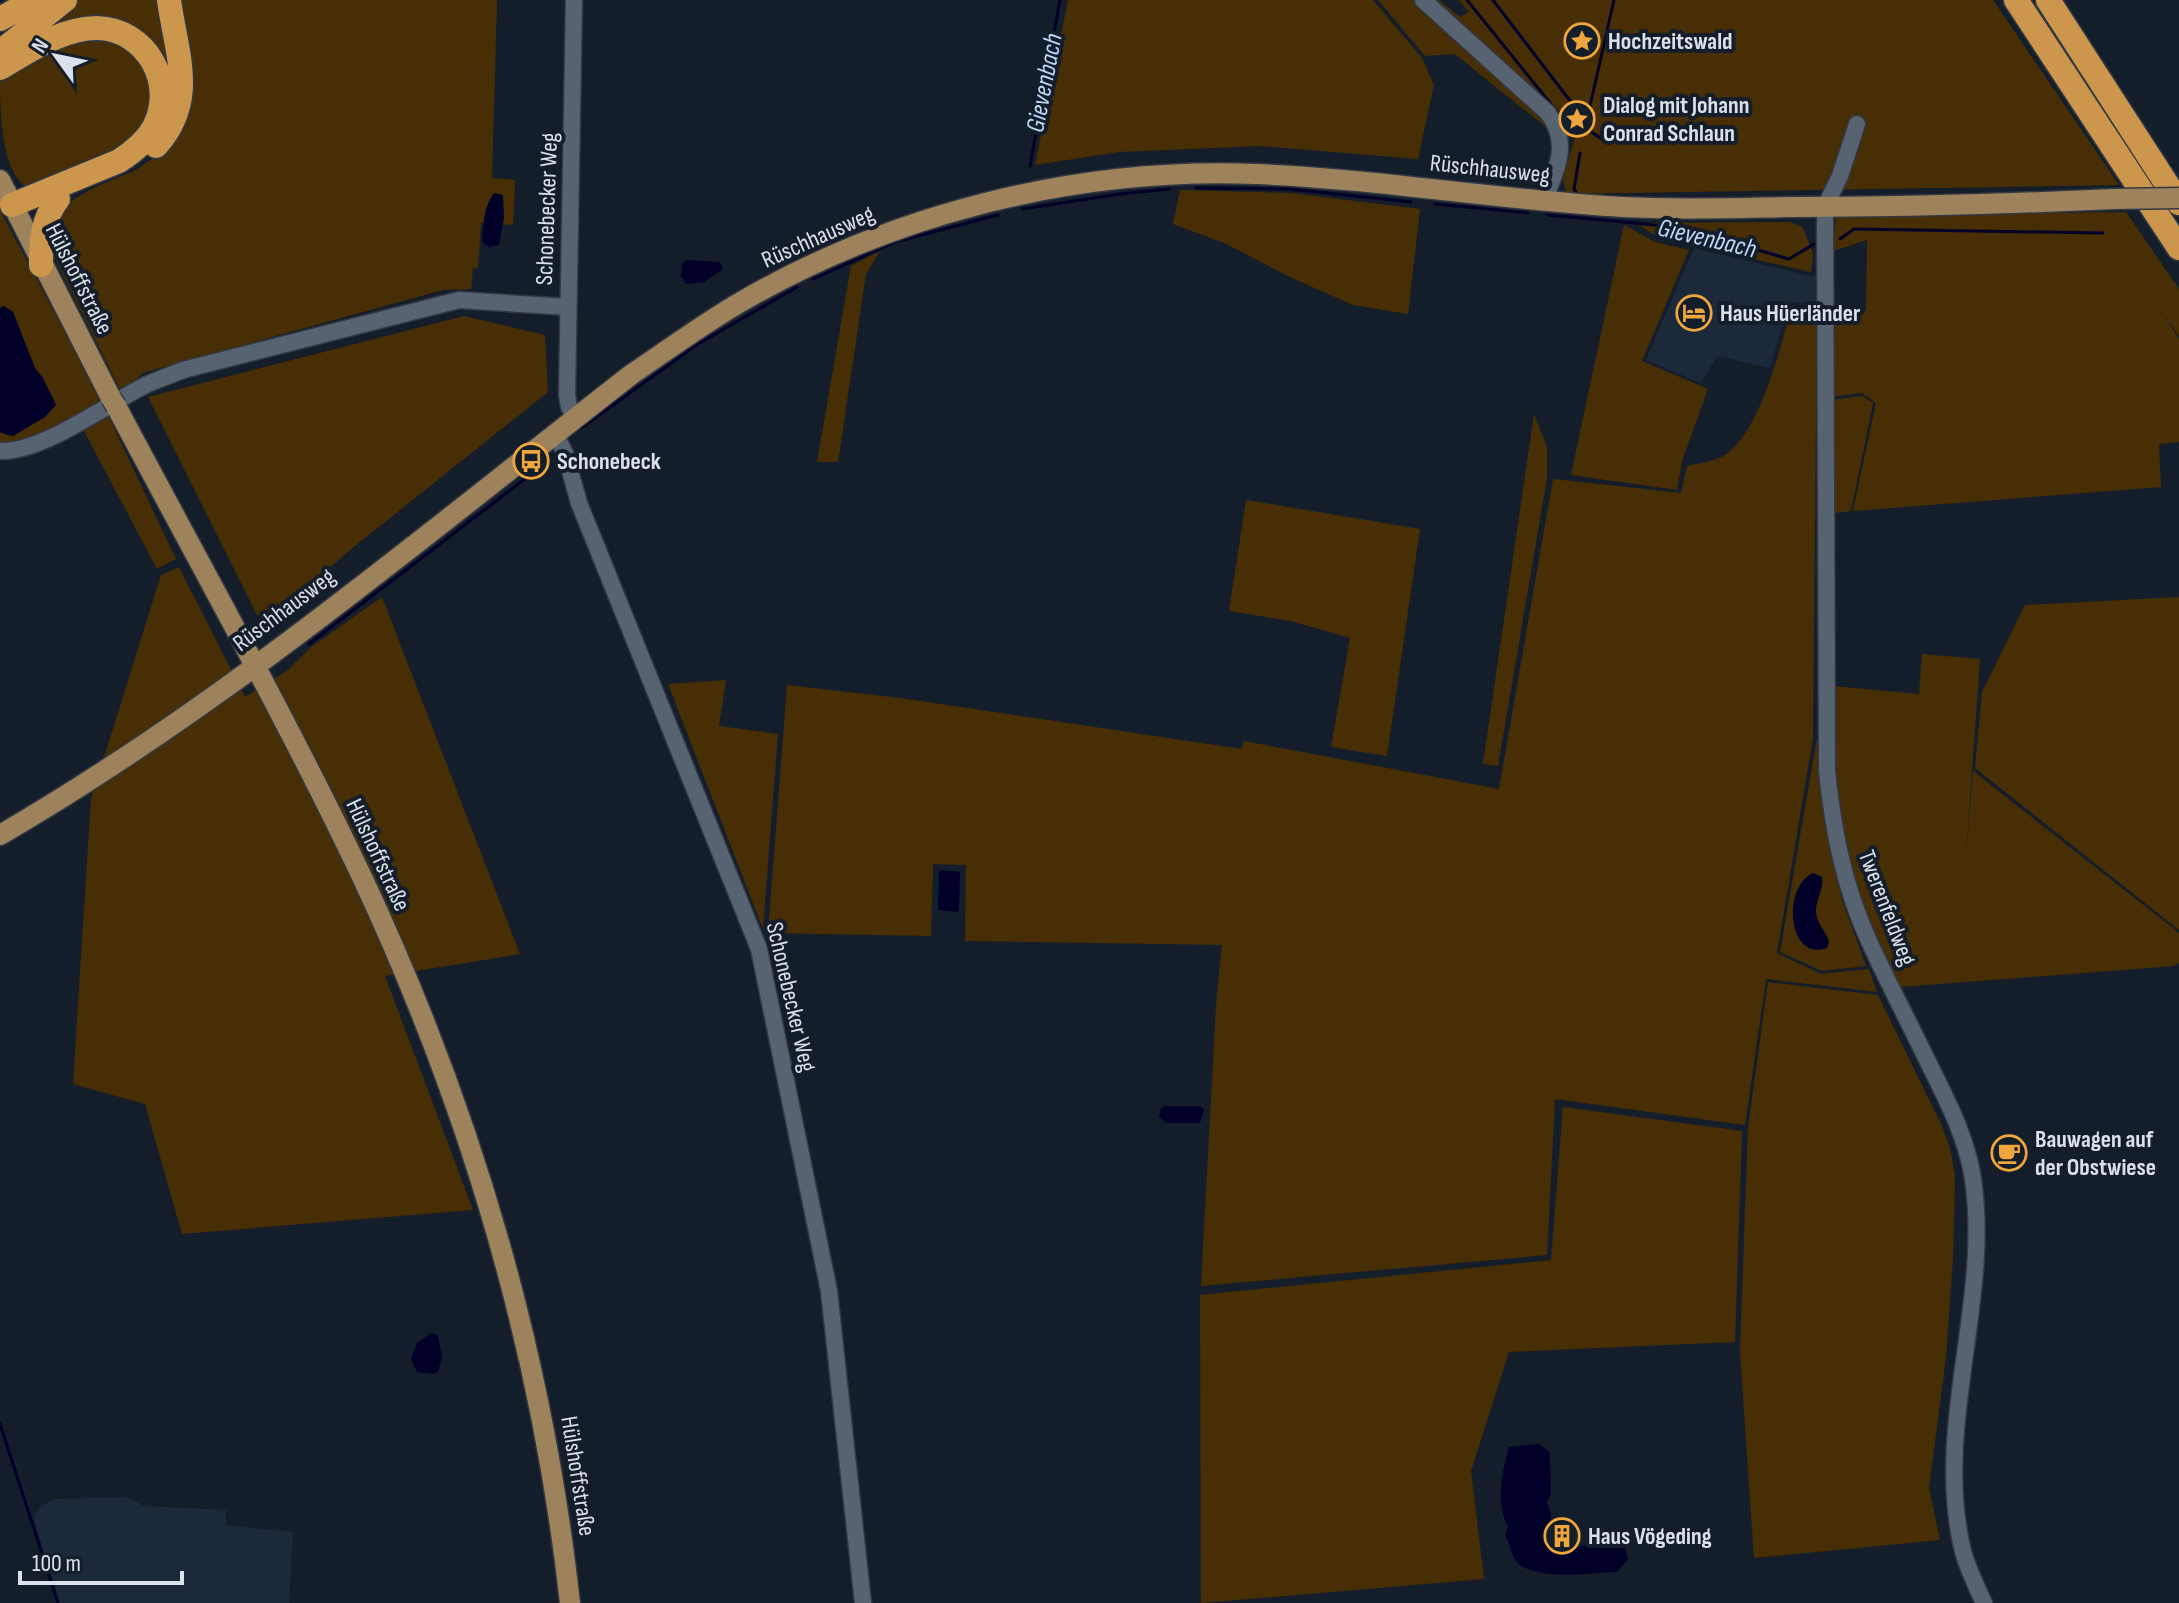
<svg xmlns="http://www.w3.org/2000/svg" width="2179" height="1603" viewBox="0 0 2179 1603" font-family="'Sofia Sans Condensed',sans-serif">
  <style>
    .built { fill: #1c293a }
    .green { fill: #482e04 }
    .water { fill: #000029 }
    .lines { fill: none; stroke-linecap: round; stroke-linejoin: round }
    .stream { stroke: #000029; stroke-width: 3 }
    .minor-casing { stroke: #323842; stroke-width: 19 }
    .major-casing { stroke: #323842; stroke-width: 23 }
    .highway-casing { stroke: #323842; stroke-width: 27 }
    .minor { stroke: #586372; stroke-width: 16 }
    .major { stroke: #9e825c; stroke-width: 20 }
    .highway { stroke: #cc964d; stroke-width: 24 }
    .major-bridge-casing { stroke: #323842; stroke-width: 23; stroke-linecap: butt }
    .major-bridge { stroke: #9e825c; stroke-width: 20 }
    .labels { text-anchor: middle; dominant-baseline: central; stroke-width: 8; stroke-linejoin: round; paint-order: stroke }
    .poi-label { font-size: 24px; font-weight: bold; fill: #dbe1ea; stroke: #141e2a; text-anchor: start }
    .street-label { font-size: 24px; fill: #dbe1ea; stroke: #141e2a }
    .water-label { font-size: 26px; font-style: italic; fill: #bfd8f8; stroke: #141e2a }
  </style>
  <rect width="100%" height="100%" fill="#141e2a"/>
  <path class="built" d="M1694,248L1810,276L1817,275V304L1789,302L1770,368L1717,356L1701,383L1646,360Z
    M128,1497L144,1506L226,1510V1525L293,1532L289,1603H60L34,1520L35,1514L42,1505L57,1499Z"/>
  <path class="green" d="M75,0H165L175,59L165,107L129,32L5,56Z
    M176,0H497L492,178L515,180L513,225L481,223L478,268H473L471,289L443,290L142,373L130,388L122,393L58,265L53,252L55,226L66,204L95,187L134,171L161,153Z
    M1068,0H1373L1422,58L1434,85L1418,159L1262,146L1119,152L1035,165Z
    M1378,0H1439L1460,17L1469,12L1459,0H1993L2119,185L1566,194L1563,177L1575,138L1553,133L1455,54L1425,56Z
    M81,34L133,46L157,90L135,143L27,187C0,172 0,105 0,73Z
    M1180,190L1290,193L1420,209L1408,314L1353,305L1294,279L1224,243L1173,224Z
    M0,210L102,403L36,442L0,449V432L8,436L45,417L54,399L34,368L13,312L4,306L0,308Z
    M2126,212L2179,289V336L2159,308L2179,339V442L2159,444L2161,487L1853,511L1876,403L1862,393L1831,397L1833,315L1866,311L1867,240L1833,251L1836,216Z
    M1791,222L1803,228L1813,253L1811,272L1659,238L1636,223Z
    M1624,225L1655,242L1689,250L1642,361L1708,389L1682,461L1677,490L1571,475Z
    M880,251L866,274L838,462H817L851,266Z
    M1792,306L1817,307L1813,738L1777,953L1821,974L1869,969L1877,992L1766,979L1745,1125L1555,1099L1547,1255L1201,1286L1216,1006L1222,945L965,941L966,865L933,864L931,936L768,933L787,685L900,698L1242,749L1244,741L1499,789L1553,479L1681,493L1687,466C1699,463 1718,461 1728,453C1762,425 1780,348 1792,306Z
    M464,316L545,335L548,392L350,550L270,619L257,615L148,397Z
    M1862,396L1873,403L1851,511L1827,514L1832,400Z
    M106,411L176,559L157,569L84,431L29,455L14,458Z
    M1534,414L1547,447V478L1498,766L1483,764Z
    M1246,500L1420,529L1387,756L1331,747L1350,638L1291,621L1229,611Z
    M179,567L245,697L288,670L311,647L382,597L520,954L385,976L473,1210L182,1234L145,1104L73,1084L91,799L161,575Z
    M2179,597V930L1975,768L1982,692L2025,605Z
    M1922,654L1980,659L1965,868L1973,771L2179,933V963L2174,966L1900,987L1862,907L1841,831L1832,790L1833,686L1919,694Z
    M726,680L719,726L778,734L763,929L668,684Z
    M1817,738L1821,797L1842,900L1866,966L1822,971L1780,952Z
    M1768,982L1878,995L1941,1124L1950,1148L1955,1176L1953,1258L1946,1357L1929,1488L1940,1540L1754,1558L1740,1351L1748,1128Z
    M1563,1107L1742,1131L1735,1342L1509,1352L1471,1471L1484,1579L1201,1603L1200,1295L1551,1260Z"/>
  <path class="water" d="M494,193L503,195L504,218L499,245L489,247L482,242C483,226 484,205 494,193Z
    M686,260L720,262L723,269L704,282L686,284L681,276L682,264Z
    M4,306L13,312L35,368L43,378L56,405L45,417L13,436L0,432V308Z
    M941,870L960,872L959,910L957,912L938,910L939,871Z
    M1813,873L1822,877C1824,889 1816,899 1816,911C1816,924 1826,930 1829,942L1827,948C1787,962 1782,887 1813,873Z
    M1167,1106H1199L1204,1109L1200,1123H1166L1159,1116L1161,1108Z
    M431,1333L438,1335L442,1357L438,1372L433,1374L417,1372L411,1359L417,1343Z
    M1539,1444L1550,1453L1551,1494L1547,1502L1551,1513V1534L1547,1542L1565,1548L1617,1543L1625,1547L1628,1559L1617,1572C1592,1573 1537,1581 1518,1563C1510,1555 1511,1544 1505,1535L1508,1527C1495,1502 1502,1473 1509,1447Z"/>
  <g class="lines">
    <path class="stream" d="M1467,0L1563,119
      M1493,0L1577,110
      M1602,139L1585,128L1614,0
      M1030,166L1060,0
      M1196,188L1289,189L1411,202
      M1578,195L1574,189L1580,153
      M1606,196L1628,197
      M1435,204L1528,213
      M1022,209L1120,194L1170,189
      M1547,215L1677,227L1789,259L1814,244
      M1840,239L1854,229L2103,233
      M813,279L895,242L998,215
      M581,428L698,344L797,287
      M309,644L547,462
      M0,1424L58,1603"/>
    <defs>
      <path id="minor" d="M574,0L567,395L569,407L576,418
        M1423,0L1548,113C1571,144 1556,169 1544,201
        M1857,124L1840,176L1825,207L1827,771C1833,830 1844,887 1869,941C1888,983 1910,1024 1930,1066C1948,1102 1967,1139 1973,1179C1991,1301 1934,1425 1962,1547C1966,1566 1976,1585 1984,1603
        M555,434L565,453L579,503L759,949L829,1291L863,1603
        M0,451C42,453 108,403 148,384C159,379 171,375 183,370L459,300L568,307"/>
      <path id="major" d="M0,180L111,398
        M116,406C199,563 286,717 362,877C470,1107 542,1351 570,1603
        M0,835C226,704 427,533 632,374C666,351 699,327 734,306C889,214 1076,167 1256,174C1379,179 1500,200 1623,207C1679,210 1736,208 1792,207C1899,207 2007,204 2114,199"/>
      <path id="highway" d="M2016,0L2179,248
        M2048,0L2179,203
        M0,19L34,0
        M0,52L65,0
        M0,68C29,51 62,28 97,28C146,29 177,83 154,127C146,142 133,152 119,161L12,205
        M156,146C198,100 176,53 169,0
        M41,265C41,240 42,220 58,199"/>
    </defs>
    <use href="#minor" class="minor-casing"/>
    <use href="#major" class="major-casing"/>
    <use href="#highway" class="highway-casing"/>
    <use href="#minor" class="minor"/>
    <use href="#major" class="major"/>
    <use href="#highway" class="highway"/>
    <defs>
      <path id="major-bridge" d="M2114,199L2179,198
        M111,398L116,406"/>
    </defs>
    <use href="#major-bridge" class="major-bridge-casing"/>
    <use href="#major-bridge" class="major-bridge"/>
  </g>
  <defs>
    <symbol id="sight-ring" viewBox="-11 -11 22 22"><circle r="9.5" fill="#141e2a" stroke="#efa73d" stroke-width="1.5"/><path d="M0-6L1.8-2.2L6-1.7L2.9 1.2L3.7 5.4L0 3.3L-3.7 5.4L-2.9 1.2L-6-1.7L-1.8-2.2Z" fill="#efa73d"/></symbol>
    <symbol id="hotel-ring" viewBox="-11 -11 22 22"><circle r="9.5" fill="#141e2a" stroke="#efa73d" stroke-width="1.5"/><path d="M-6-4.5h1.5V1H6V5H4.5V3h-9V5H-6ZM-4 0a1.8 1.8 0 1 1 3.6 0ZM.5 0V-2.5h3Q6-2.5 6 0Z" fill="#efa73d"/></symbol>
    <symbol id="bus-ring" viewBox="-11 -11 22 22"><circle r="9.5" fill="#141e2a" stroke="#efa73d" stroke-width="1.5"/><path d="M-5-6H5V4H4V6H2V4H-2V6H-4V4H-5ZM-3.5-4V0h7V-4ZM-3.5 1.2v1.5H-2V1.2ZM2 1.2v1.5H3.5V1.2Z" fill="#efa73d"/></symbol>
    <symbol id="cafe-ring" viewBox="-11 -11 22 22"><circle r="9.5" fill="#141e2a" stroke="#efa73d" stroke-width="1.5"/><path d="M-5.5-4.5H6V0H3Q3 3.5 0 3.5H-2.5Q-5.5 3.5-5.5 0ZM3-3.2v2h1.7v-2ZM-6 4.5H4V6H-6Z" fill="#efa73d"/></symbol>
    <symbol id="building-ring" viewBox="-11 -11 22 22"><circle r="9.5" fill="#141e2a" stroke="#efa73d" stroke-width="1.5"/><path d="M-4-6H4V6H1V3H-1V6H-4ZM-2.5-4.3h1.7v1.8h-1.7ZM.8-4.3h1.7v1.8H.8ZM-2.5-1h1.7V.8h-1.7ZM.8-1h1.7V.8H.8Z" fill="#efa73d"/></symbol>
  </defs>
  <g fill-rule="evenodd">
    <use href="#sight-ring" x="1562" y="21" width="40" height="40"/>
    <use href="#sight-ring" x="1557" y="99" width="40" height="40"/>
    <use href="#hotel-ring" x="1674" y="293" width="40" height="40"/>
    <use href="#bus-ring" x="511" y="441" width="40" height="40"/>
    <use href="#cafe-ring" x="1989" y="1133" width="40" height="40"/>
    <use href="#building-ring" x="1542" y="1516" width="40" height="40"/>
  </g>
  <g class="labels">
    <g class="poi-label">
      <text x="1608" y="41">Hochzeitswald</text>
      <text x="1603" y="105">Dialog mit Johann<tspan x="1603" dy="28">Conrad Schlaun</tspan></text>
      <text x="1720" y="313">Haus Hüerländer</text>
      <text x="557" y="461">Schonebeck</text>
      <text x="2035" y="1139">Bauwagen auf<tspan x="2035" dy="28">der Obstwiese</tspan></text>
      <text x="1588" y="1536">Haus Vögeding</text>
    </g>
    <g class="street-label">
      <text transform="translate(1490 169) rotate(6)">Rüschhausweg</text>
      <text transform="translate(547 209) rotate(-88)">Schonebecker Weg</text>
      <text transform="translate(818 237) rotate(-24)">Rüschhausweg</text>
      <text transform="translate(79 279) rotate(63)">Hülshoffstraße</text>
      <text transform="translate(284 610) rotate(-37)">Rüschhausweg</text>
      <text transform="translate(378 855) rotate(65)">Hülshoffstraße</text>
      <text transform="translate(1887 908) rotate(69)">Twerenfeldweg</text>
      <text transform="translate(791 997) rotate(77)">Schonebecker Weg</text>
      <text transform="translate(578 1476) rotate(81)">Hülshoffstraße</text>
    </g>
    <g class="water-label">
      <text transform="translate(1045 83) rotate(-79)">Gievenbach</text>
      <text transform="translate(1707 239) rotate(13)">Gievenbach</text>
    </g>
  </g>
  <g transform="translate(56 56) rotate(303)" stroke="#141e2a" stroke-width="6" paint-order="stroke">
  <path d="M0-6L14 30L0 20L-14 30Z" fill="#dbe1ea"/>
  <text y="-12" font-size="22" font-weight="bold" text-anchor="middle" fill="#dbe1ea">N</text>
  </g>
  <path d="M20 1571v12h162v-12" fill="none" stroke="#dbe1ea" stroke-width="4"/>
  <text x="32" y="1571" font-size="24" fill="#dbe1ea" stroke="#141e2a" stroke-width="6" paint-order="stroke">100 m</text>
</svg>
